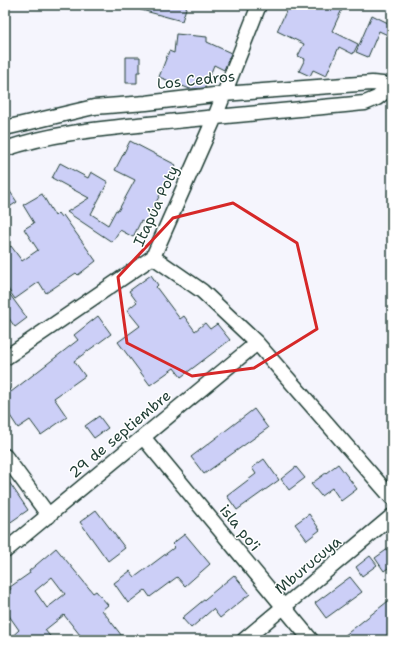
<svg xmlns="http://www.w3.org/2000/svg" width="397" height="645" viewBox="0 0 397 645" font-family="'Shantell Sans',sans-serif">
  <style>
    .building { fill: #cccff7; stroke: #1f3d34; fill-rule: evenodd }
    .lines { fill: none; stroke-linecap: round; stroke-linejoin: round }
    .street-casing { stroke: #1f3d34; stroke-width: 17 }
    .street { stroke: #fff; stroke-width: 14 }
    .marked { fill: none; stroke: #d62828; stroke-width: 3; stroke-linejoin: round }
    .labels { text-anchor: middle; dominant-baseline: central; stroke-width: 3; stroke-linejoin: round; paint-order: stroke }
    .street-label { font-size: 15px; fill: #1f3d34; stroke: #fff }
  </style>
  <rect width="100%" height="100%" fill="#f5f5fd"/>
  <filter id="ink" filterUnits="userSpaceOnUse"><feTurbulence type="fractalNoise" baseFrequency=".025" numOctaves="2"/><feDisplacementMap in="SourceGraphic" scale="8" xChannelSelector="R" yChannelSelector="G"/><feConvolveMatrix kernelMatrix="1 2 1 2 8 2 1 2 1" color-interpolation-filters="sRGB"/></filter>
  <g filter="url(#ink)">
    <path class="building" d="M135,5H187L182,21L134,8Z
      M289,5H344L332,31L358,44L353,54L339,47L326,76L313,70L310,76L299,71L305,59L298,56L304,44L277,31Z
      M372,15L392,25V37L379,31L368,57L356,52Z
      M176,34L207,37V42L231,53L224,70L214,65L205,88L190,89L159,77L169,51L174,53Z
      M126,57H140V72H137V83H126Z
      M130,141L176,165L145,223L141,221L133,237L120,230L112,242L67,212L89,198L52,178L60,163L88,178L91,172L108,182L91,214L108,225L116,210L118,211L135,180L115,170Z
      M5,184L17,202L5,210Z
      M42,194L55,216L58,213L61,217L63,215L96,261L78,275L76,273L46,293L39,282L15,299L5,285V250L11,246L22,261L38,250L24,229L34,223L23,205Z
      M151,275L158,285L156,287L180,319L184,316L195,331L205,323L210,329L217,324L230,340L181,377L174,368L150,385L118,342L140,326L127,310L137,302L129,291Z
      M5,288L27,318L15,327L5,313Z
      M98,316L111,334L74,361L85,376L54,398L67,417L41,435L30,420L18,428L5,408V383L11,392L78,340L74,335Z
      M254,409L268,428L204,474L191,457Z
      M99,416L108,428L94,438L85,426Z
      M264,459L279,480L237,510L227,496L256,474L252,468Z
      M338,464L357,489L341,501L332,488L321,496L311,484Z
      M296,467L305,478L289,490L281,479Z
      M5,476L28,510L5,526Z
      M96,510L125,548L108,561L80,522Z
      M309,514L320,530L307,540L295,524Z
      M185,534L210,564L185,586L177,577L150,597L145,590L128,603L114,583L130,571L135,577L175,547L172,544Z
      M392,546V565L384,571L375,558Z
      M56,548L93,593L96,591L108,605L102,610L125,640H84L64,615L45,630L53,640H8L19,630L5,610V593L11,589L10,587L30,573L29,571ZM52,577L65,594L47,608L35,591Z
      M370,556L377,565L362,576L356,567Z
      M234,575L250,594L220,618L213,609L191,628L182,618Z
      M350,577L362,592L326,618L315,603Z
      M392,598V636L387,640H339Z"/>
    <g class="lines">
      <defs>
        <path id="street" d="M5,128L94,107L146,103L223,94L372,83L392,85
          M5,149C51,133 100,129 148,124C220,116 292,110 365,103L377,98L392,86
          M153,257L202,291L257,343L392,498
          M5,358L153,257L215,117L259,5
          M143,437L311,640
          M5,456L49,516
          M5,551L257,343
          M244,640L392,516"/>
      </defs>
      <use href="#street" class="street-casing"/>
      <use href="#street" class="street"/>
    </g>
  </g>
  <path class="marked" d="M233,203L297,243L317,329L254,368L192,376L127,343L118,277L173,218Z"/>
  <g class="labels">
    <g class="street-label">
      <text transform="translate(196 80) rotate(-6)">Los Cedros</text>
      <text transform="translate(156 206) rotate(-65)">Itapúa Poty</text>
      <text transform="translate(120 434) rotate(-40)">29 de septiembre</text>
      <text transform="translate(240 528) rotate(51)">isla po'i</text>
      <text transform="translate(308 565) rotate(-40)">Mburucuya</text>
    </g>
  </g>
  <rect width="397" height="645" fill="none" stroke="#fff" stroke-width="20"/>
  <rect x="10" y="10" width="377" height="625" fill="none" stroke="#1f3d34" stroke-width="1.5" filter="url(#ink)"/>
</svg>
